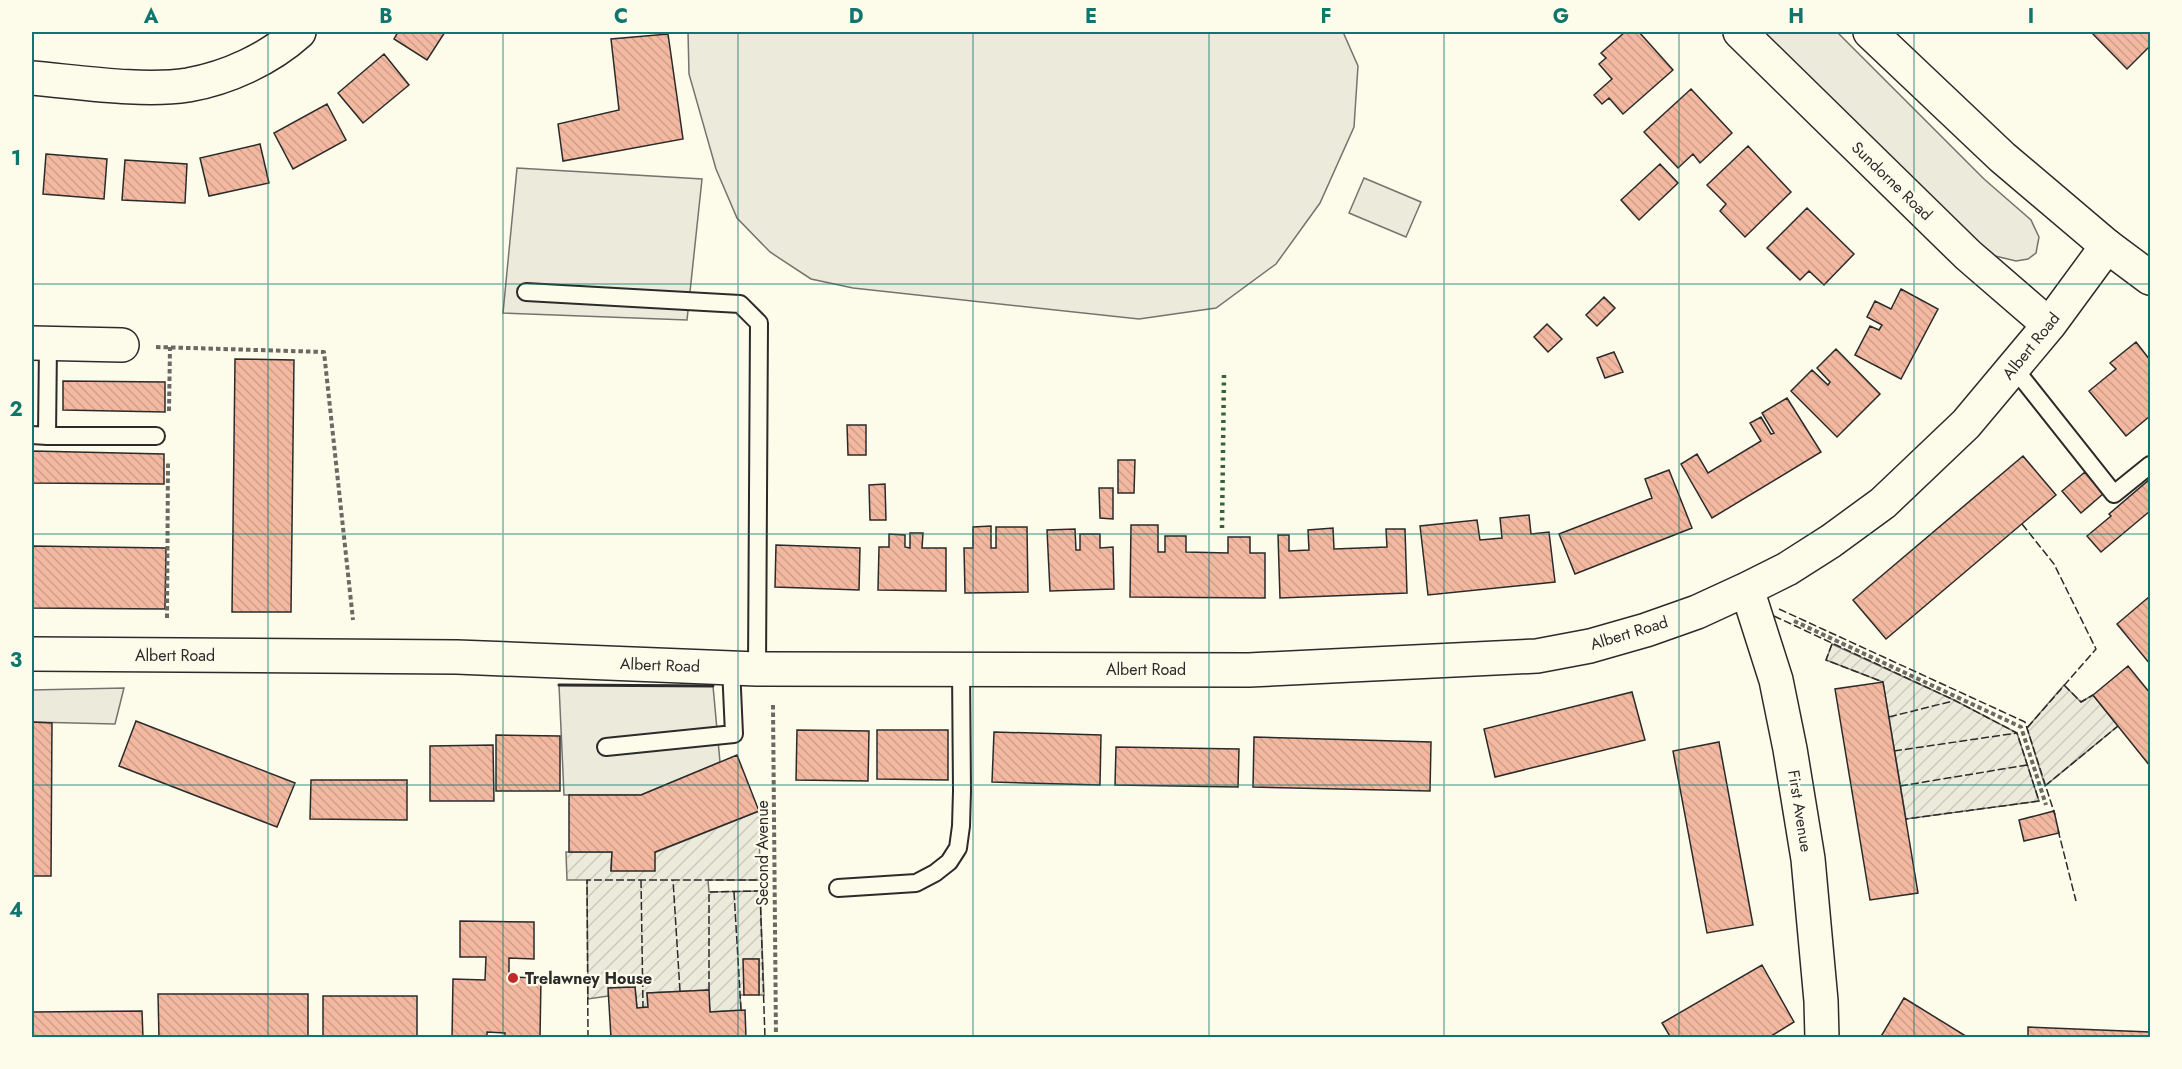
<svg xmlns="http://www.w3.org/2000/svg" width="2182" height="1069" viewBox="0 0 2182 1069" font-family="Jost,sans-serif">
  <style>
    .grass { fill: #ecebdb; stroke: #74746e; stroke-width: 1.5 }
    .garden { fill: url(#garden-furrows); stroke: #74746e; stroke-width: 1.5 }
    .parking { fill: #eceadb; stroke: #74746e; stroke-width: 1.5 }
    .building { fill: url(#building-back-hatch); stroke: #2b2b2b; stroke-width: 1.5 }
    .lines { fill: none; stroke-linecap: round; stroke-linejoin: round }
    .service-casing { stroke: #2b2b2b; stroke-width: 20 }
    .minor-casing { stroke: #2b2b2b; stroke-width: 36 }
    .secondary-casing { stroke: #2b2b2b; stroke-width: 36 }
    .path { stroke: #6a6964; stroke-width: 4; stroke-dasharray: 4.5 3; stroke-linecap: butt }
    .service { stroke: #fdfbea; stroke-width: 16 }
    .minor { stroke: #fdfbea; stroke-width: 33 }
    .secondary { stroke: #fdfbea; stroke-width: 33 }
    .hedge { stroke: #34623c; stroke-width: 4.5; stroke-dasharray: 3 4.5; stroke-linecap: butt }
    .fence { stroke: #2b2b2b; stroke-width: 1.5; stroke-dasharray: 8 3; stroke-linecap: butt }
    .wall { stroke: #2b2b2b; stroke-width: 3 }
    .grid { fill: none; stroke: #0f766e; stroke-width: 1.5; stroke-opacity: 0.55 }
    .poi-dot { fill: #c62828; stroke: #fdfbea; stroke-width: 2 }
    .labels { text-anchor: middle; dominant-baseline: central; stroke-width: 4.5; stroke-linejoin: round; paint-order: stroke }
    .street-label { font-size: 16px; fill: #2b2b2b; stroke: #fdfbea }
    .poi-label { font-size: 16px; font-weight: bold; fill: #2b2b2b; stroke: #fdfbea; text-anchor: start }
    .neatline { fill: none; stroke: #0f766e; stroke-width: 2 }
    .grid-label { font-size: 20px; text-anchor: middle; font-weight: bold; fill: #0f766e }
  </style>
  <defs>
    <pattern id="garden-furrows" width="10" height="10" patternUnits="userSpaceOnUse" patternTransform="scale(1.5)"><rect width="10" height="10" fill="#ecebdb"/><path d="M-1 1l2-2M0 10L10 0M9 11l2-2" fill="none" stroke="#cbcabc"/></pattern>
    <pattern id="building-back-hatch" width="6" height="6" patternUnits="userSpaceOnUse" patternTransform="scale(1.5)"><rect width="6" height="6" fill="#f2b8a0"/><path d="M-1 5l2 2M0 0l6 6M5-1l2 2" fill="none" stroke="#d09e8a"/></pattern>
  </defs>
  <rect width="100%" height="100%" fill="#fdfbea"/>
  <path class="grass" d="M688,32H1343L1358,66L1354,127L1320,203L1276,264L1216,308L1139,319L853,288L811,279L770,252L737,218L716,169L689,74Z
    M1763,32H1837L1984,179L2031,220L2039,237L2036,253L2028,259L2016,261L1991,255Z
    M1364,178L1421,202L1406,237L1349,213Z
    M124,688L115,724L32,722V690Z"/>
  <path class="garden" d="M1832,644L1954,700L2017,733L2039,801L1906,819L1883,682L1826,660Z
    M2064,685L2081,702L2093,695L2118,726L2045,786L2027,728Z
    M759,811L760,880H708L709,892L760,891L764,995H759V959H744V995H740L741,1010L710,1012L708,990L647,993L648,1007L637,1008L635,987L609,988L608,996L588,999L587,880H567L566,852H612L611,870Z"/>
  <path class="parking" d="M517,168L702,179L687,320L503,313Z
    M559,685L713,686L720,762L641,795H564Z"/>
  <path class="building" d="M398,32H445L427,60L394,39Z
    M1625,32H1639L1673,70L1623,114L1609,98L1602,104L1594,95L1612,79L1599,64L1606,58L1601,53Z
    M2091,32H2150V46L2127,69Z
    M668,34L683,139L563,161L558,124L619,110L611,39Z
    M384,54L409,85L363,123L338,93Z
    M1691,89L1732,133L1700,163L1693,154L1678,168L1644,132Z
    M327,104L346,140L293,169L274,133Z
    M260,144L269,183L209,196L200,158Z
    M1748,146L1791,192L1745,237L1720,211L1726,204L1707,185Z
    M46,154L107,159L104,199L43,194Z
    M125,160L187,164L185,203L122,200Z
    M1660,164L1678,183L1639,220L1621,200Z
    M1807,208L1854,254L1824,285L1809,271L1800,280L1767,248Z
    M1901,289L1938,309L1901,379L1855,355L1870,326L1879,330L1882,325L1867,317L1875,301L1891,309Z
    M1604,297L1615,308L1597,326L1586,315Z
    M1547,324L1562,339L1548,352L1534,337Z
    M2136,342L2150,360V416L2126,436L2089,391L2116,369L2110,363Z
    M1836,349L1880,394L1837,437L1791,391L1812,370L1828,385L1830,382L1817,368Z
    M1614,352L1623,372L1605,378L1597,358Z
    M235,359L294,360L291,612H232Z
    M63,381L165,382V412L63,410Z
    M1787,398L1821,452L1712,518L1681,464L1697,454L1708,473L1761,441L1750,423L1761,417L1771,434L1774,433L1762,413Z
    M847,425H866V455H848Z
    M32,451L164,454V484L32,483Z
    M2023,456L2056,495L1886,639L1853,600Z
    M1118,460H1135L1134,493H1118Z
    M1669,470L1692,528L1575,574L1559,534L1652,498L1645,479Z
    M2085,472L2103,494L2081,513L2062,491Z
    M2150,479V511L2101,552L2087,536L2111,516L2109,514Z
    M885,484L886,520H870L869,485Z
    M1099,488H1113V519L1100,518Z
    M1529,515L1531,534L1549,532L1555,582L1428,595L1420,526L1477,520L1480,540L1502,538L1500,518Z
    M1131,525H1158V552H1165V536H1186V552L1228,553V537H1250V553H1265V598L1130,597Z
    M991,526V548H996V527H1027L1028,592L965,593L964,548H973V527Z
    M1333,528L1334,549L1387,547L1386,529H1405L1407,593L1280,598L1278,535H1289V551L1309,550L1308,530Z
    M1075,529L1076,550H1080V534H1100V548L1113,547L1114,589L1050,591L1047,530Z
    M910,533H923L922,548H946V591L878,590L879,547H889V534L905,535V547L910,548Z
    M776,545L860,548L859,590L775,587Z
    M32,546L166,548L165,609L32,608Z
    M2150,596V664L2117,624Z
    M2128,666L2150,693V766L2093,695Z
    M1883,682L1918,893L1870,900L1835,689Z
    M1632,692L1645,740L1495,777L1484,729Z
    M136,721L295,783L277,827L119,766Z
    M32,722L52,723L51,876H32Z
    M797,730L869,731L868,781L796,780Z
    M877,730H948V780L877,779Z
    M994,732L1101,735L1100,785L992,782Z
    M496,735L560,736V791H496Z
    M1254,737L1431,742L1430,791L1253,787Z
    M1719,742L1753,925L1707,933L1673,751Z
    M493,745L494,801H430V746Z
    M1116,747L1239,749L1238,787L1115,785Z
    M737,755L759,811L655,852V871H611L612,852H569V795H641Z
    M311,780H407V820L310,819Z
    M2054,811L2059,833L2024,841L2019,820Z
    M460,921L534,922V959L509,958V977L541,978L540,1038H505V1033L487,1032V1038H452L453,979L485,980L486,957H460Z
    M743,959H759V995H744Z
    M1762,965L1794,1022L1768,1038H1671L1662,1023Z
    M635,987L637,1008L648,1007L647,993L709,990L710,1012L745,1010L746,1038H611L608,988Z
    M158,994H308V1038H159Z
    M323,996H417V1038H323Z
    M1904,998L1969,1038H1880Z
    M142,1011L143,1038H32V1012Z
    M2028,1027L2150,1032V1038H2028Z"/>
  <g class="lines">
    <defs>
      <path id="service" d="M526,292L740,304L759,323L757,669
        M2014,368L2114,494L2150,465
        M32,435L47,436L48,344
        M47,436H156
        M606,747L734,734L731,667
        M838,888L916,883L935,873L949,862L958,848L961,826L962,791L961,669"/>
      <path id="minor" d="M1740,32L1968,255L2049,325
        M32,78C79,82 142,92 188,85C228,78 269,59 299,32
        M32,343L122,345
        M1747,589L1776,680L1790,749L1808,859L1821,1001L1822,1038
        M32,654L457,657L757,669L1249,670L1537,656L1590,646L1646,630L1697,612L1747,589L1787,569L1831,541L1883,503L1966,424L2049,325L2107,246"/>
      <path id="secondary" d="M1870,32L2002,157L2107,246L2150,278"/>
    </defs>
    <use href="#service" class="service-casing"/>
    <use href="#minor" class="minor-casing"/>
    <use href="#secondary" class="secondary-casing"/>
    <path class="path" d="M156,347L324,352L353,620
      M169,411L170,347
      M167,618L168,461
      M1794,621L2021,727L2046,805
      M773,705L776,1038"/>
    <use href="#service" class="service"/>
    <use href="#minor" class="minor"/>
    <use href="#secondary" class="secondary"/>
    <path class="hedge" d="M1222,528L1224,375"/>
    <path class="fence" d="M2022,524L2054,564L2096,649L2027,728
      M1779,609L2025,722L2055,815
      M1774,616L1954,700L2017,733L2039,801L1906,819
      M1832,644L1826,660L1883,682
      M2064,685L2081,702L2093,695
      M1889,717L1953,701
      M1894,751L2017,733
      M1900,786L2027,765
      M2045,786L2118,726
      M2058,830L2076,901
      M641,880L643,1007
      M734,892L741,1010
      M709,990V892L760,891L765,1038
      M680,991L673,880H760
      M588,1038L587,880H673"/>
    <path class="wall" d="M559,685L713,686"/>
  </g>
  <path class="grid" d="M268,32V1038M503,32V1038M738,32V1038M973,32V1038M1209,32V1038M1444,32V1038M1679,32V1038M1914,32V1038M32,284H2150M32,534H2150M32,785H2150"/>
  <circle class="poi-dot" cx="513" cy="978" r="6"/>
  <g class="labels">
    <g class="street-label">
      <text transform="translate(1892 181) rotate(44)">Sundorne Road</text>
      <text transform="translate(2031 346) rotate(-51)">Albert Road</text>
      <text transform="translate(1629 633) rotate(-17)">Albert Road</text>
      <text x="175" y="655">Albert Road</text>
      <text transform="translate(660 665) rotate(2)">Albert Road</text>
      <text x="1146" y="669">Albert Road</text>
      <text transform="translate(1800 811) rotate(81)">First Avenue</text>
      <text transform="translate(762 853) rotate(-90)">Second Avenue</text>
    </g>
    <g class="poi-label">
      <text x="525" y="978">Trelawney House</text>
    </g>
  </g>
  <rect width="2182" height="1069" fill="none" stroke="#fdfbea" stroke-width="66"/>
  <rect x="33" y="33" width="2116" height="1003" class="neatline"/>
  <g class="grid-label">
    <text x="151" y="23">A</text>
    <text x="386" y="23">B</text>
    <text x="621" y="23">C</text>
    <text x="856" y="23">D</text>
    <text x="1091" y="23">E</text>
    <text x="1326" y="23">F</text>
    <text x="1561" y="23">G</text>
    <text x="1796" y="23">H</text>
    <text x="2031" y="23">I</text>
    <text x="16" y="165">1</text>
    <text x="16" y="416">2</text>
    <text x="16" y="667">3</text>
    <text x="16" y="917">4</text>
  </g>
</svg>
